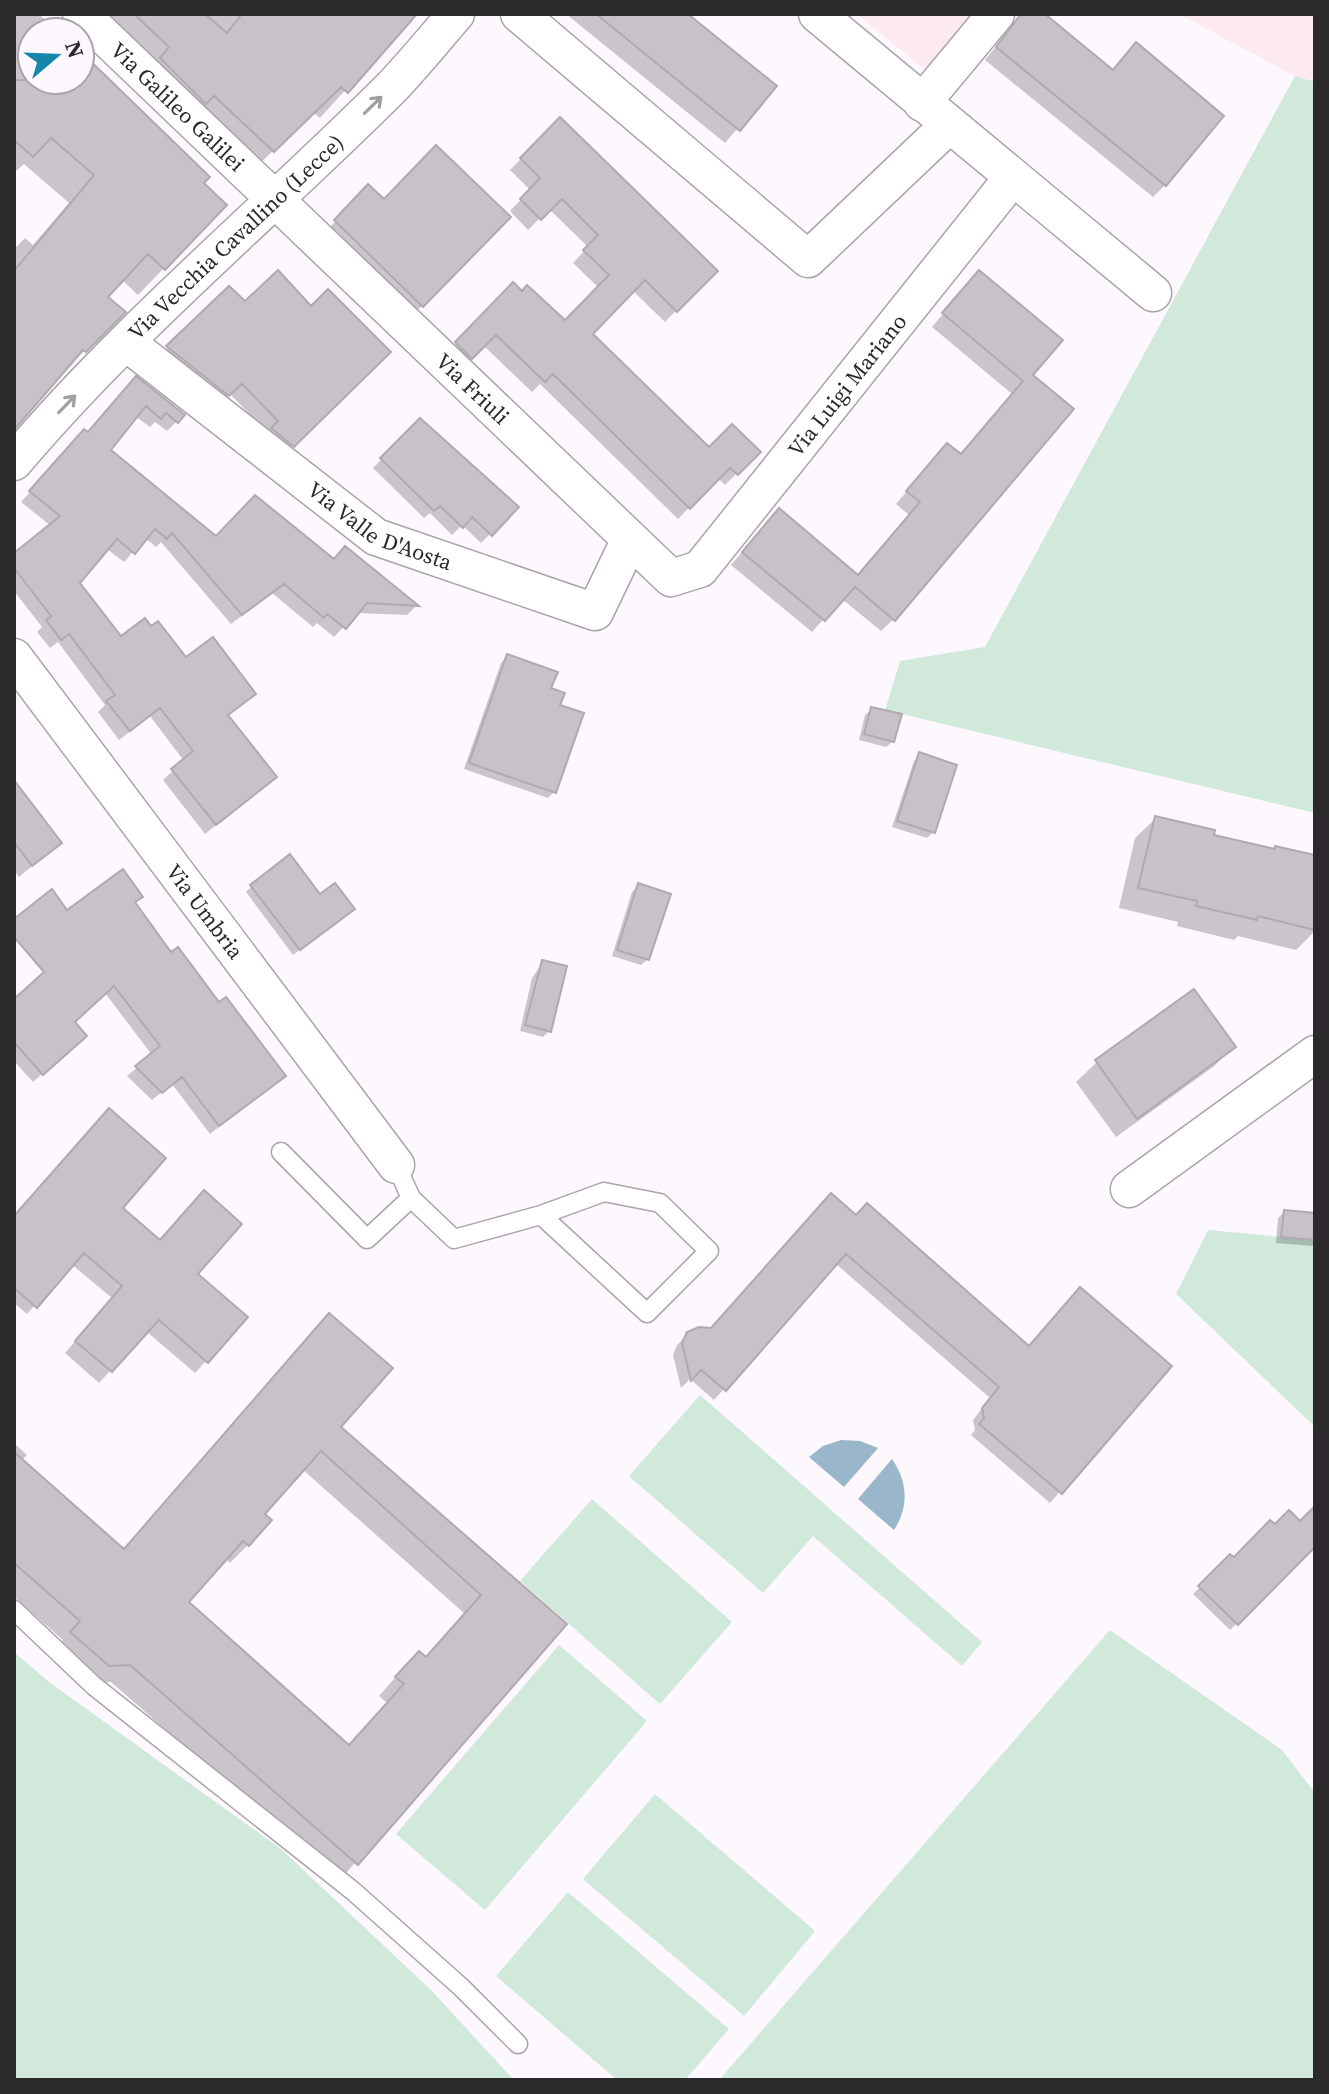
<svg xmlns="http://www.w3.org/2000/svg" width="1329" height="2094" viewBox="0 0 1329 2094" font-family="'Source Serif 4',serif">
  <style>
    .education { fill: #fde9f0 }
    .green { fill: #d0e9db }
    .water { fill: #9ab6cb }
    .shadow { fill: #0003; fill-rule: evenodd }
    .building { fill: #c7c2c8; stroke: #afaab0; stroke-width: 2; fill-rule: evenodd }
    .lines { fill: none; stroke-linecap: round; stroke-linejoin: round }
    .lane-casing { stroke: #aaa4aa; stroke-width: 21 }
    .street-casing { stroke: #aaa4aa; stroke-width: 39 }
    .lane { stroke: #fff; stroke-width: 18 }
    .street { stroke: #fff; stroke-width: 36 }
    .oneway { stroke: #a09fa0 }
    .labels { text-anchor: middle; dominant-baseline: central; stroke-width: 6; stroke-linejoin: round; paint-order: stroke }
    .street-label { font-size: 22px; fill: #2b292b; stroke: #fdf7fe }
  </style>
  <rect width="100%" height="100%" fill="#fdf7fe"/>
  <path class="education" d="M857,14H976L928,72Z
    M1179,14H1315V82L1295,76Z"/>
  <path class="green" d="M1295,76L1315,82V813L885,710L900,661L985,647Z
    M1208,1230L1315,1240V1427L1176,1294Z
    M700,1395L982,1642L962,1666L813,1536L763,1593L629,1476Z
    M592,1499L732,1622L660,1704L520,1581Z
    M1110,1630L1282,1750L1315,1793V2080H719Z
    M559,1645L647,1721L485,1910L396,1834Z
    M14,1652L49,1682L281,1849L431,1990L514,2080H14Z
    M655,1794L815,1931L744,2016L583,1879Z
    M568,1892L729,2029L685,2080H617L496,1976Z"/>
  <path class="water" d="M841,1440L860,1441L878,1448L844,1487L809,1457L823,1446Z
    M892,1459C908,1482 909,1507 894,1530L858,1499Z"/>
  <path class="shadow" d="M14,14H39L57,32H32V80H80V54L202,183L164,268L138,295L122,280L105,298L123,312L58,377L14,427V249L25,238L33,245L69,203L24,164L14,173Z
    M59,14H414L320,118L313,112L246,177Z
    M566,14H685L774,86L725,143Z
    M1022,14H1042L1165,185L1153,197L985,60Z
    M560,119L715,271L665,322L632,290L590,334L709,450L758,452L725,485L718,478L678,519L540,384L532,392L483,345L460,369L445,355L513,285L565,323L599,288L573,263L588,247L549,209L528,230L510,211L530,190L510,170Z
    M368,187L384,202L508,217L414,314L328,229Z
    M967,285L1030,375L894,619L881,631L842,599L812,632L731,565L767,523L857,577L909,515L896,504L935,458L960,456L1012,394L932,327Z
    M229,289L245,304L311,309L388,352L282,456L268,433L230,394L217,406L157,358Z
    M136,379L177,421L167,431L155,422L150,427L135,416L108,450L216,538L333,561L345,549L416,606L407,615L357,613L334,637L317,623L313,627L272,593L231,624L161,542L156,547L145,538L124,562L107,549L78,583L121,638L186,660L243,703L227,716L265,786L205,834L163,780L184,761L150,716L119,740L98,712L105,705L58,642L50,648L37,632L42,627L14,591V555L51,526L21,502L75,442L87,434Z
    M420,420L516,508L481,543L462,525L452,535L430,513L424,518L373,468Z
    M507,656L549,690L558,706L554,792L548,798L464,769L501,663Z
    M872,709L893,741L886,747L859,740L865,715Z
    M920,755L933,832L927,838L892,827L914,761Z
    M14,802L60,843L19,877L14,870Z
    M1156,818L1211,836L1273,851L1276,848L1315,857V931L1296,950L1238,936L1234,940L1177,926L1178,922L1119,908L1135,838Z
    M639,885L648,959L641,965L612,956L632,892Z
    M252,886L346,915L293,955L246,892Z
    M133,903L171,954L283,1076L210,1134L172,1084L152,1100L127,1076L152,1055L105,993L72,1022L75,1045L33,1082L14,1061V1002L54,967L66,912Z
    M543,962L549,1031L543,1037L520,1031L532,978Z
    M1234,1047L1213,1067L1116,1137L1076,1082L1097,1062Z
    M821,1206L1028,1348L1170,1366L1050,1503L971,1435L975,1430L973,1420L990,1398L835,1263L714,1400L690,1379L681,1388L673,1355L677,1345L688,1334L711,1330Z
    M1284,1212L1315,1215V1243L1312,1246L1276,1243L1278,1218Z
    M14,1218L196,1274L245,1318L195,1373L146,1331L99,1383L65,1353L112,1298L71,1264L27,1314L14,1303Z
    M311,1334L338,1427L564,1625L339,1881L111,1682L91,1683L54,1651L63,1640L14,1597V1443L27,1455L21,1461L123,1550ZM302,1469L465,1614L425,1659L401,1671L379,1696L387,1703L348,1747L186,1602L225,1558L230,1563L248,1545L269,1520L262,1514Z
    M1315,1509V1544L1230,1630L1193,1594L1231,1557L1234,1560L1275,1527L1300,1524Z"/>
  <path class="building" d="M134,14H205L227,33L242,14H417L348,93L341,87L274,152L214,96L206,104L160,58L169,47Z
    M596,14H688L777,86L740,131Z
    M1021,14H1045L1113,70L1136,42L1224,116L1166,186L996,47Z
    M80,51L210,177L204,183L227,205L165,270L148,254L108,297L126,312L86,352L83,350L14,430V271L94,175L51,138L33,157L14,140V80H80Z
    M560,117L718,271L677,312L645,280L593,334L709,447L732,424L761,452L738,475L730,468L690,509L553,374L545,382L496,335L472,359L455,342L513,282L522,291L527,285L565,320L609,275L583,250L598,235L562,199L541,220L520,199L540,178L520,158Z
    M436,145L511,217L423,307L334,220L368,184L384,199Z
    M278,270L311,306L328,289L391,352L294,447L271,428L278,421L242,384L229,396L166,346L229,286L245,301Z
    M979,270L1063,340L1033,375L1074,409L895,621L855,587L825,621L742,552L779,508L858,575L920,502L906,491L947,443L961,454L1023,381L942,313Z
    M136,376L185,415L178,423L166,413L161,419L146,406L111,450L216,536L255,495L334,559L345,546L419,606L367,603L346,629L327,614L324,618L284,584L242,615L172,533L167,539L155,529L135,554L117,539L80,583L121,636L145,618L151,626L158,621L186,657L213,637L256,694L228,715L277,777L216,825L171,769L193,751L160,708L130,731L106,701L115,695L69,634L61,640L46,620L51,616L14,568V553L60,516L29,491L84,429L88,432Z
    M420,418L519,507L492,536L472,517L463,528L440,506L434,511L380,458Z
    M507,654L558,672L551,688L565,693L560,705L584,713L556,793L469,763Z
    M871,707L902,714L894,742L864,734Z
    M919,752L957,765L935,833L897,821Z
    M14,780L62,843L32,866L14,842Z
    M1155,816L1215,830L1214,835L1275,849V846L1315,855V930L1258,916L1257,920L1196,906L1197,901L1138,888Z
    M290,854L320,894L335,883L355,909L300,950L250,885Z
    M123,869L143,897L135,902L171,952L178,947L219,1002L226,997L286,1076L219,1126L182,1077L162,1093L135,1066L160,1046L114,986L75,1022L87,1036L43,1075L14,1042V999L44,972L14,937V919L52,889L67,910Z
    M638,883L671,894L649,960L617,950Z
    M542,960L567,966L551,1032L525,1025Z
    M1194,989L1236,1047L1137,1119L1095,1060Z
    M109,1108L166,1158L123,1208L160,1240L204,1190L242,1224L198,1274L248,1317L208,1363L159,1320L112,1372L75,1341L122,1286L84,1253L37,1308L14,1288V1216Z
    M831,1193L856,1215L867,1203L1029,1346L1080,1287L1172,1366L1062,1494L979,1424L984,1418L982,1408L999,1387L846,1254L726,1391L701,1370L691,1381L682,1343L687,1332L699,1327L711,1328Z
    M1284,1210L1315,1213V1240L1281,1237Z
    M329,1313L393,1368L341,1427L567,1624L358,1865L130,1665L109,1666L70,1632L80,1621L14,1563V1452L124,1549ZM321,1451L481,1595L426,1657L419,1651L395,1677L404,1684L349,1745L189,1602L243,1541L249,1546L272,1520L265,1514Z
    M1315,1506V1547L1238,1625L1198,1586L1230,1554L1234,1557L1270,1520L1275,1524L1289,1510L1300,1521Z"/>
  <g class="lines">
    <defs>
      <path id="lane" d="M281,1152L367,1239L411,1198
        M396,1165L411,1198L454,1239L541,1215L604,1192L660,1203L709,1251L647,1313L541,1215
        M14,1610L94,1686L353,1891L461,1987L518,2044"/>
      <g id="street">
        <path id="s1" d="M81,14L671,578L700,569L1013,177"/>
        <path d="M519,14L808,259L949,125"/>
        <path d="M817,14L1153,293"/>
        <path d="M922,103L996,14"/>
        <path id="s2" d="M127,343L376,537L595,612L630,539"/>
        <path id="s3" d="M14,462C128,327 267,212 392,87C414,64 435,38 456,14"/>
        <path id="s4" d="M14,657L396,1165"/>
        <path d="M1129,1189L1315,1054"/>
      </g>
    </defs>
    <use href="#lane" class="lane-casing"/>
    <use href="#street" class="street-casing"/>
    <use href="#lane" class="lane"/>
    <use href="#street" class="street"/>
  </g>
  <defs><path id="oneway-shaft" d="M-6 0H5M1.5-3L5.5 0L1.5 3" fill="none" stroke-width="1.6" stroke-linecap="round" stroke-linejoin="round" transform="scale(2)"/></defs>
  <g class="oneway">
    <use href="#oneway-shaft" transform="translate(373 105) rotate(-44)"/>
    <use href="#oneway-shaft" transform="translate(67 404) rotate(-46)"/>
  </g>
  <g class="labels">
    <g class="street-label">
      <text stroke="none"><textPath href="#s1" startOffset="134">Via Galileo Galilei</textPath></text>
      <text stroke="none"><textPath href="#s3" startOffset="316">Via Vecchia Cavallino (Lecce)</textPath></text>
      <text stroke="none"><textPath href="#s1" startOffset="1082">Via Luigi Mariano</textPath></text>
      <text stroke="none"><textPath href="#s1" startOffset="542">Via Friuli</textPath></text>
      <text stroke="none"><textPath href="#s2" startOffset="314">Via Valle D'Aosta</textPath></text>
      <text stroke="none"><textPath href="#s4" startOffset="318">Via Umbria</textPath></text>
    </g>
  </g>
  <rect width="1329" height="2094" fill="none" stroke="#2b292b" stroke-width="32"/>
  <g transform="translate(56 56) rotate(71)"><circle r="38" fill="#fdf7fe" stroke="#a9a5aa" stroke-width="2"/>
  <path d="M0-6L14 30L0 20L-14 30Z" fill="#1587ac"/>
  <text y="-12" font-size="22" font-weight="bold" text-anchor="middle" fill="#2b292b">N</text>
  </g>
</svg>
